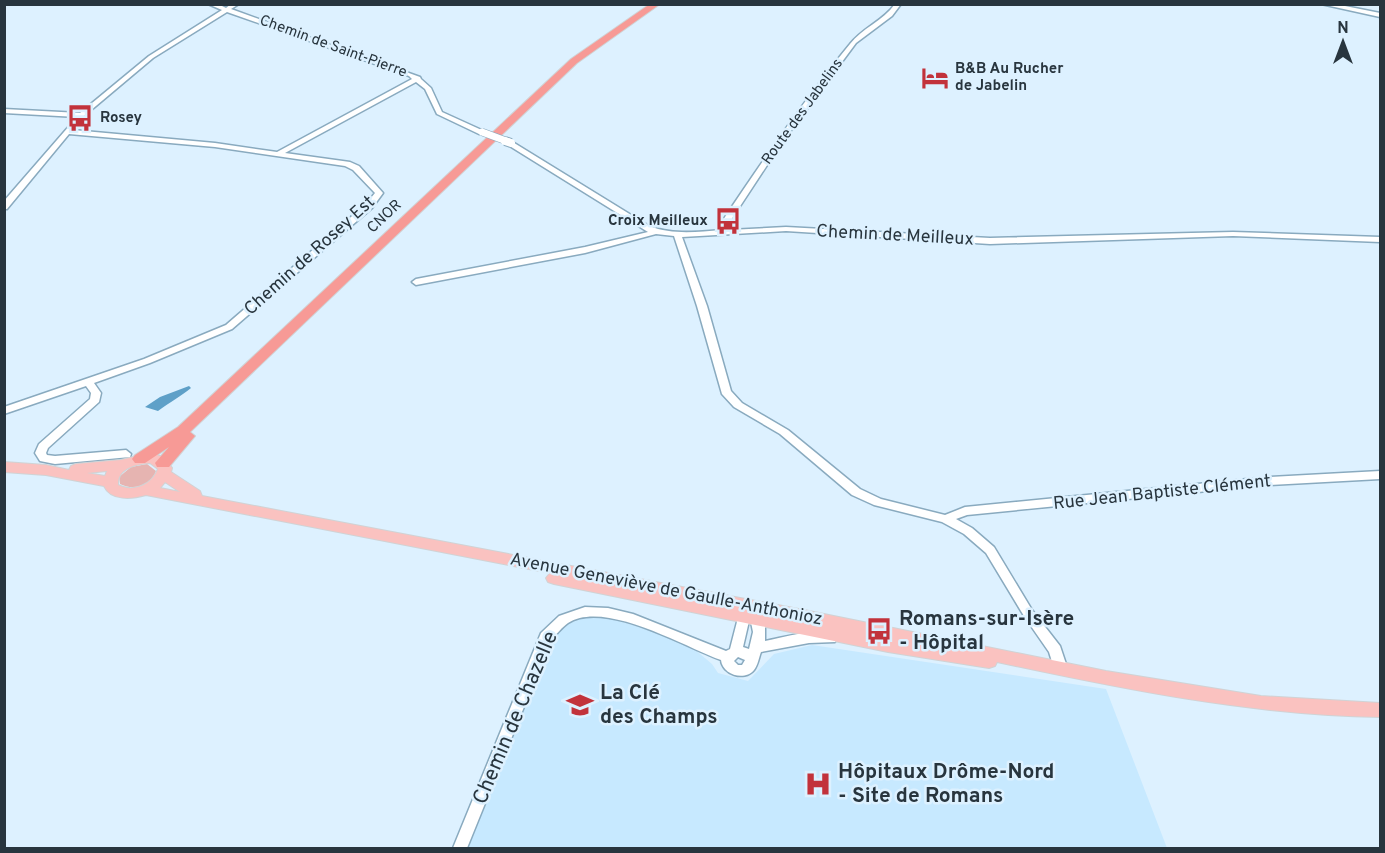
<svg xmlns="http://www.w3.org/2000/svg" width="1385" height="853" viewBox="0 0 1385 853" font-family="Overpass,sans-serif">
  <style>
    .built { fill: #c7e9ff }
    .green { fill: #e6b4b1 }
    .water { fill: #5ea0c8 }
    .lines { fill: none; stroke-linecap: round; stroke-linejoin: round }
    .minor-casing { stroke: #89aabf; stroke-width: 3 }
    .major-casing { stroke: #d0d3d5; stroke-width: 2 }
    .highway-casing { stroke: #d0d3d5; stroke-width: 2 }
    .minor { fill: #fff; fill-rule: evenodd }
    .major { fill: #fac2c0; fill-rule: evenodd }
    .highway { fill: #f79a96; fill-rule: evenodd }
    .minor-bridge-far1-casing { stroke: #89aabf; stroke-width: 8; stroke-linecap: butt }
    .minor-bridge-casing { stroke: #89aabf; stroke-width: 10; stroke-linecap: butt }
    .minor-bridge-far1 { stroke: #fff; stroke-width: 7 }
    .minor-bridge { stroke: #fff; stroke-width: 8 }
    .labels { text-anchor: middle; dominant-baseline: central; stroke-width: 5; stroke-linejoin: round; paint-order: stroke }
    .far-street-label { font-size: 15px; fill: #28353e; stroke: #ddf1ff }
    .far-poi-label { font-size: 15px; font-weight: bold; fill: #28353e; stroke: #ddf1ff; text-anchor: start }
    .street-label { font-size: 18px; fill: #28353e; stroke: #ddf1ff }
    .near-poi-label { font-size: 21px; font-weight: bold; fill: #28353e; stroke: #ddf1ff; text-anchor: start }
    .near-street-label { font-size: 21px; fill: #28353e; stroke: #ddf1ff }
  </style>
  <rect width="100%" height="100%" fill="#ddf1ff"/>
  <path class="built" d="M602,615L687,643L712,664L718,673L748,681L774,654L812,645L1106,689L1167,848H466L560,624L577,616Z"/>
  <path class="green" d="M147,464L156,471C151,486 133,491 120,484L119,477L131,467Z"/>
  <path class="water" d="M189,386L191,388C181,396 170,402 158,411L145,407L160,397Z"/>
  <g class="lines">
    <defs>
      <path id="minor" d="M208,4H218L226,8L231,4H239L231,9L420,77L421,79L431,88L442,112L486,132L479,134L437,114L425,89L416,82L285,153L350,162L359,166L383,193L372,208L232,329L150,363L94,383L101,393L99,402L48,448L46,453L47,455L55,456L126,450L131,454L130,457L55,464L40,461L35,453L39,444L90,399L91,393L86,386L4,414V407L144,359L226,325L366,204L375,193L353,170L345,166L215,147L69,134L7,209H4V201L77,117L4,113V109L80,113L149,56L222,10ZM227,12L409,76L412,79L277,152L215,143L73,130L84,116L153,58Z
        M895,4H901L892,16L856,43L781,144L731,220L729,230L786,227L990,238L1233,232L1380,237V242L1233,236L990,244L786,231L682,237L707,306L731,391L742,403L788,430L860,489L881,499L945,515L965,507L1268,477L1380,471V479L1268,485L967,515L956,519L972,528L994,547L1032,610L1060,646L1067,667L1065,671L1060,672L1055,671L1049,652L1024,616L986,553L964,534L942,522L874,505L852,495L780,434L734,407L722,394L697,306L674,236L656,234L585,253L416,285L412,282L416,279L585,247L648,232L508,145V141H511L649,226C672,235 697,232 721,230L723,220C763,160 804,100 850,44C862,28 883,21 895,4Z
        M1321,4H1335L1380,13V17Z
        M585,607L608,608L633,614L726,651L730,649L739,614L752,608L756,610L765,626V641C786,637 813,628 835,634L836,638L835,642L809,643L761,652C759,657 758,665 754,670C744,682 722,674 721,660C685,647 604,599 568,623C562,627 556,635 551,640L467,848H453L541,633L559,616ZM749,621L751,622L753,632L749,649L743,647ZM738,657L745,660L742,665H738L734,661Z"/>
      <path id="major" d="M150,453L163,457L172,468L171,472L200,491L202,496L809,611L1106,671L1261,696L1380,703V717C1251,715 1123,689 997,662L995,666L989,668L888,652L554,584L548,582L546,578L550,573L146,495C132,499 111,501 104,486L46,475L4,472V462L46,465L69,470L71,466L76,464L121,460ZM150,463L158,469C152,485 133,493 118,485C117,468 136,464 150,463ZM107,471L105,476L87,473ZM165,482L180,492L160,488Z"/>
      <path id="highway" d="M650,4H660L577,63L190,432L195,436L169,467H157L155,463L169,447L145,463H135L132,459L135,455L178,427L571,59Z"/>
    </defs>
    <use href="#minor" class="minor-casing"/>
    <use href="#major" class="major-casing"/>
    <use href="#highway" class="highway-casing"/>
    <use href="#minor" class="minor"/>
    <use href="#major" class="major"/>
    <use href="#highway" class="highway"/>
    <defs>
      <path id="minor-bridge-far1" d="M482,132L509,142"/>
      <path id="minor-bridge" d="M505,141L511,143"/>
    </defs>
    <use href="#minor-bridge-far1" class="minor-bridge-far1-casing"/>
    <use href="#minor-bridge" class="minor-bridge-casing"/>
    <use href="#minor-bridge-far1" class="minor-bridge-far1"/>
    <use href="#minor-bridge" class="minor-bridge"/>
  </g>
  <defs>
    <symbol id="hotel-bare" viewBox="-9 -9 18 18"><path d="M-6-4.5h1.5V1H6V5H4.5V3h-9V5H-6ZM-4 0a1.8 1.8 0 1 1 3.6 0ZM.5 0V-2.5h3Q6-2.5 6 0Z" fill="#c2323b" stroke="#ddf1ff" stroke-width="2.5" paint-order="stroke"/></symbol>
    <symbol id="bus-bare" viewBox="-9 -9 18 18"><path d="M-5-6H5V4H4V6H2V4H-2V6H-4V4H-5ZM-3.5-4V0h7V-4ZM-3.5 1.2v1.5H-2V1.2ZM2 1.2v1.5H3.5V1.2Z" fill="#c2323b" stroke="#ddf1ff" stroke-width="2.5" paint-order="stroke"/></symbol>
    <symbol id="school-bare" viewBox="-9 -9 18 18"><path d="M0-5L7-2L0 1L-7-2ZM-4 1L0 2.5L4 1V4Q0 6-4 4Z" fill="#c2323b" stroke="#ddf1ff" stroke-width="2.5" paint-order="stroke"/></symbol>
    <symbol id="hospital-bare" viewBox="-9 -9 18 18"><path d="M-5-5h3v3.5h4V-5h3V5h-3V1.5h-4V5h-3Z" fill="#c2323b" stroke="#ddf1ff" stroke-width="2.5" paint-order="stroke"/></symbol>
  </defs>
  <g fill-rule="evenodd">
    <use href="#hotel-bare" x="916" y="59" width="38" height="38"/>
    <use href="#bus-bare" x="61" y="99" width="38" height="38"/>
    <use href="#bus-bare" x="709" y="202" width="38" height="38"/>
    <use href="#bus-bare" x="860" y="612" width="38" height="38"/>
    <use href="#school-bare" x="561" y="686" width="38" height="38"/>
    <use href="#hospital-bare" x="799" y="765" width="38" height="38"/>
  </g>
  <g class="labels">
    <g class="far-street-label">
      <text transform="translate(333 47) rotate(20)">Chemin de Saint-Pierre</text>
      <text transform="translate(803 112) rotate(-54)">Route des Jabelins</text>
      <text transform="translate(385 217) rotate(-43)">CNOR</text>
    </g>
    <g class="far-poi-label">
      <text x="955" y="69">B&amp;B Au Rucher<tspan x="955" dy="17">de Jabelin</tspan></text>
      <text x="100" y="118">Rosey</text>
      <text x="708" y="221" text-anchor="end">Croix Meilleux</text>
    </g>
    <g class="street-label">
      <text transform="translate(895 236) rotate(3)">Chemin de Meilleux</text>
      <text transform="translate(310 256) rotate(-42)">Chemin de Rosey Est</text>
      <text transform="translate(1162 493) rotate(-6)">Rue Jean Baptiste Clément</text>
      <text transform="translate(666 590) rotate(11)">Avenue Geneviève de Gaulle-Anthonioz</text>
    </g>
    <g class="near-poi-label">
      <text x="899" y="619">Romans-sur-Isère<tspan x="899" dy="24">- Hôpital</tspan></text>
      <text x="600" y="693">La Clé<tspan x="600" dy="24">des Champs</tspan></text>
      <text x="838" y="772">Hôpitaux Drôme-Nord<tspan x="838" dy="24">- Site de Romans</tspan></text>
    </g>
    <g class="near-street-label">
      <text transform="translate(516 718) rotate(-67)">Chemin de Chazelle</text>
    </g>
  </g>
  <rect width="1385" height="853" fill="none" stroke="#28353e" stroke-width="12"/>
  <g transform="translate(1343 42)" stroke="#ddf1ff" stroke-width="4.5" paint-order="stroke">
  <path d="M0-4.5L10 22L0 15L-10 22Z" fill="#28353e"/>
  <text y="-9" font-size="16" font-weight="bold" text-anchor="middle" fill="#28353e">N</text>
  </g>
</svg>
